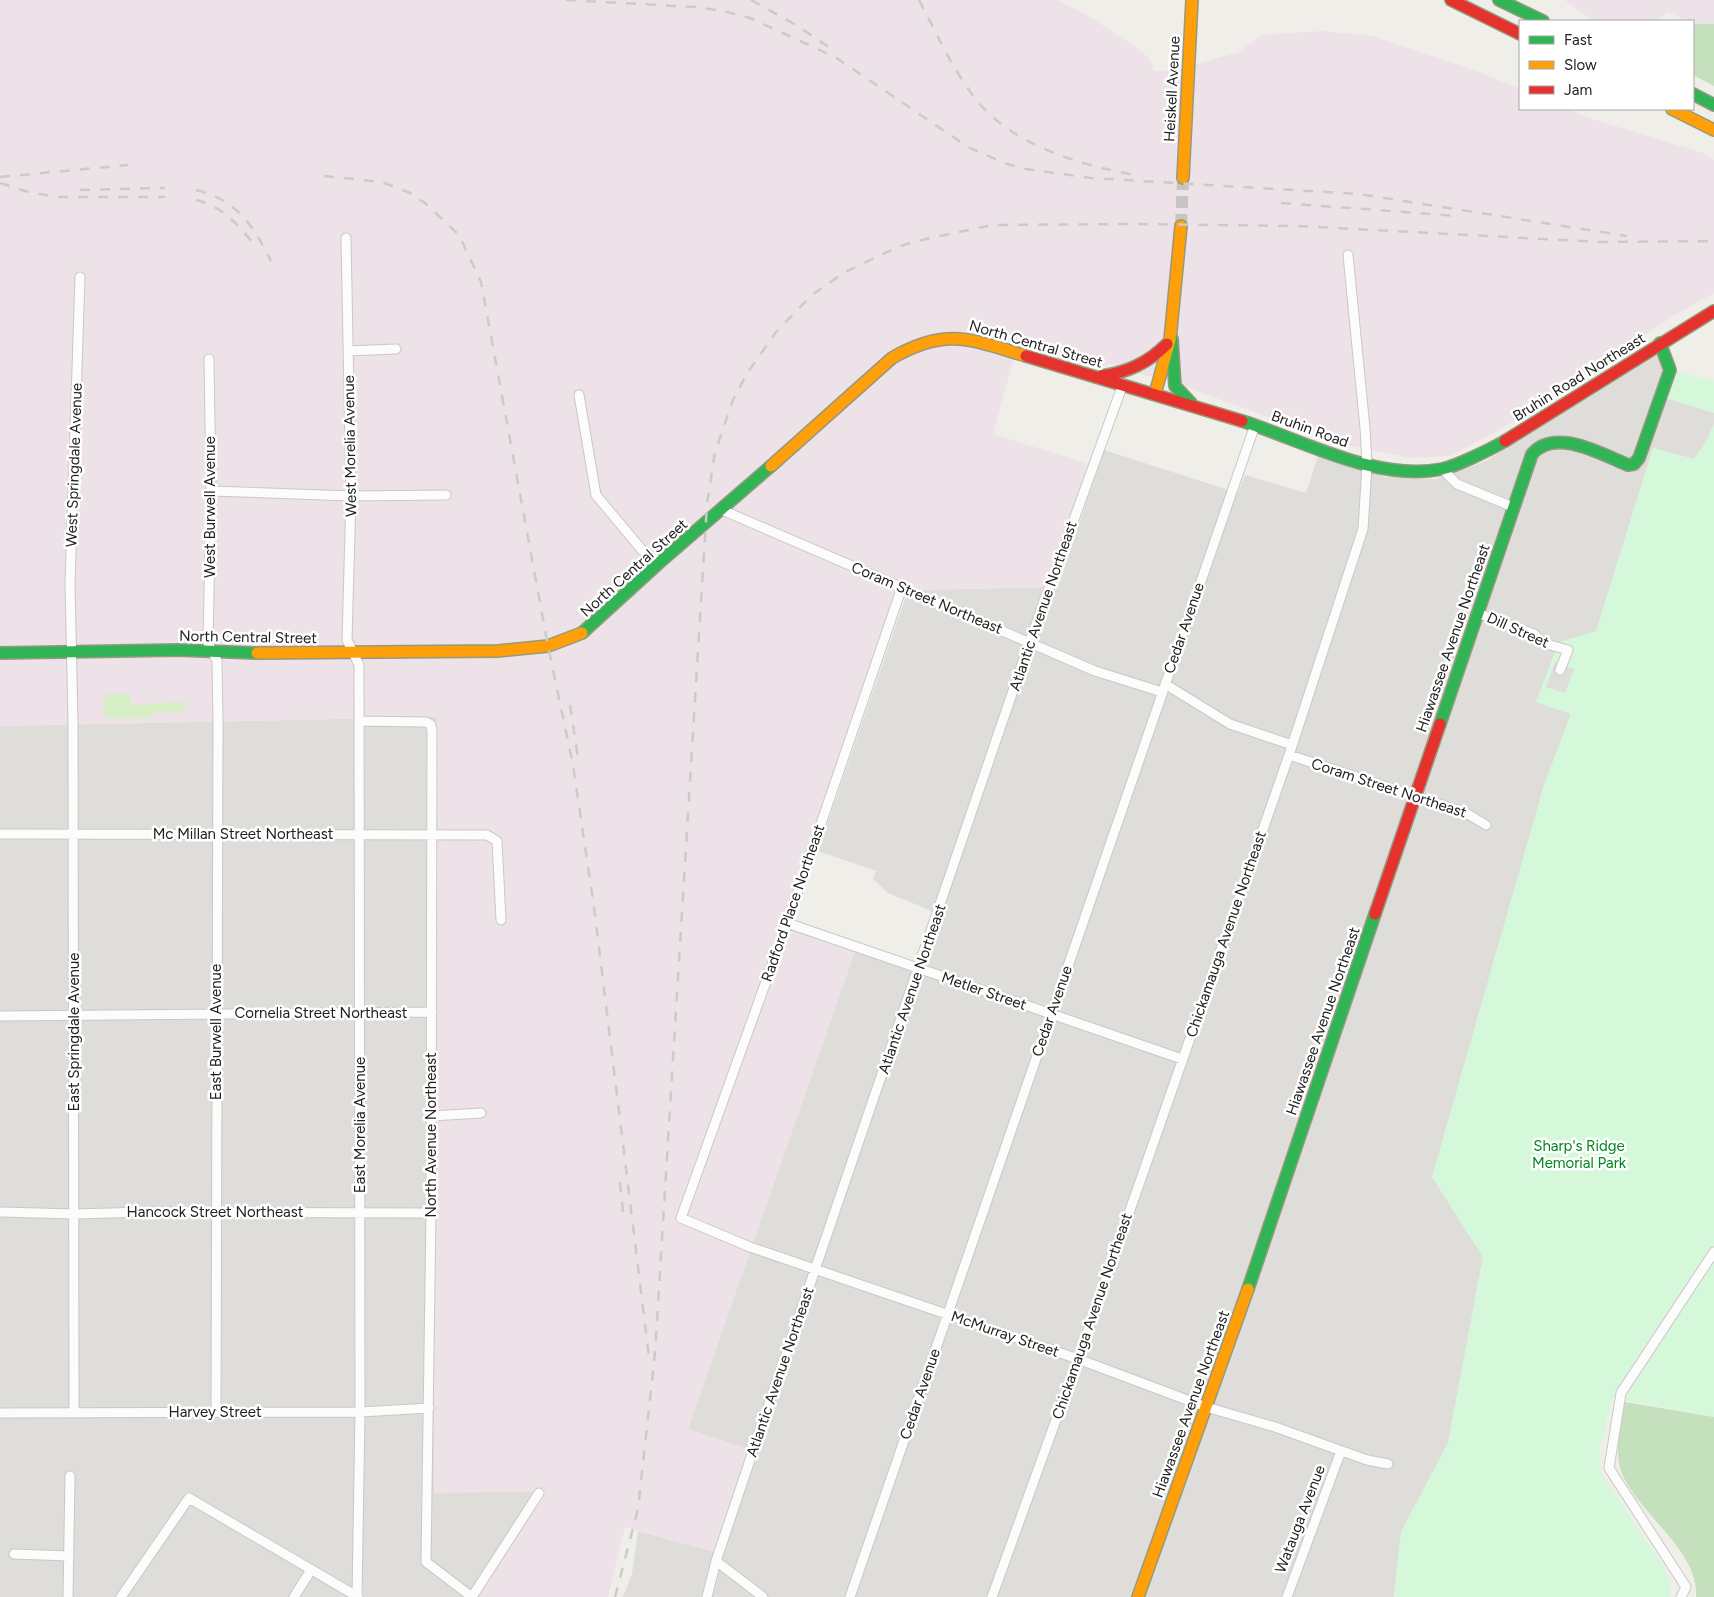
<svg xmlns="http://www.w3.org/2000/svg" width="1714" height="1597" viewBox="0 0 1714 1597" font-family="Figtree,sans-serif">
  <style>
    .residential { fill: #deddda }
    .industrial { fill: #ede2e7 }
    .grass { fill: #d6efc5 }
    .forest { fill: #c4e0bc }
    .park { fill: #d5f7da }
    .parking { fill: #dedddb }
    .lines { fill: none; stroke-linecap: round; stroke-linejoin: round }
    .secondary-tunnel { stroke: #c6c5c1; stroke-width: 12; stroke-dasharray: 12 6; stroke-linecap: butt }
    .street-casing { stroke: #c8c8c5; stroke-width: 11 }
    .fast-casing { stroke: #959a7f; stroke-width: 14 }
    .slow-casing { stroke: #959a7f; stroke-width: 14 }
    .jam-casing { stroke: #959a7f; stroke-width: 14 }
    .street { stroke: #fdfcfc; stroke-width: 9 }
    .fast { stroke: #30b455; stroke-width: 11 }
    .slow { stroke: #ff9f0a; stroke-width: 11 }
    .jam { stroke: #e5322d; stroke-width: 11 }
    .rail { stroke: #cbcbca; stroke-width: 2.5; stroke-dasharray: 10 10; stroke-linecap: butt }
    .labels { text-anchor: middle; dominant-baseline: central; stroke-width: 5; stroke-linejoin: round; paint-order: stroke }
    .street-label { font-size: 15px; fill: #212121; stroke: #fff }
    .park-label { font-size: 15px; fill: #01871f; stroke: #fff }
  </style>
  <rect width="100%" height="100%" fill="#efeee9"/>
  <path class="residential" d="M1657,355L1659,356L1664,366L1666,398L1714,413V424L1708,438L1694,459L1653,448L1596,632L1559,642L1536,702L1571,714L1544,785L1432,1177L1483,1257L1448,1443L1401,1532L1394,1597H623L632,1574L638,1531L715,1552L750,1450L688,1429L856,948L913,968L932,911L888,893L873,879L876,871L818,851L905,599L912,590L1058,587L1104,450L1238,493L1245,475L1306,493L1318,456L1385,477L1436,479L1486,461Z
    M437,717L434,1492L545,1491L474,1597H0V726Z"/>
  <path class="industrial" d="M0,0H1058L1090,17L1134,46L1149,58L1154,71H1173L1239,52L1262,35L1323,31L1372,36L1477,71L1520,89V109H1567L1592,119L1703,153L1714,160V293L1675,315L1498,431L1449,456L1410,458L1342,444L1191,389L1110,364L1101,367L1080,364L1017,347L993,434L1088,464L1045,588L898,590L783,923L856,948L688,1429L750,1450L715,1552L625,1527L608,1597H474L544,1492L434,1493L437,717L0,726Z
    M1565,0H1714V24L1695,25L1693,21H1687L1668,12L1654,21H1597L1581,13Z"/>
  <path class="grass" d="M105,694H130L131,705L184,702L186,718L184,711L153,712L151,717L147,718H104Z"/>
  <path class="forest" d="M1693,24H1714V86L1693,75Z
    M1625,1402L1714,1417V1597H1696C1700,1551 1636,1512 1621,1471C1614,1450 1621,1423 1625,1402Z"/>
  <path class="park" d="M1678,372L1714,381V413L1666,398Z
    M1714,424V1417L1612,1398L1599,1453L1602,1475L1663,1566L1671,1586L1669,1597H1394L1401,1532L1448,1443L1483,1257L1432,1177L1544,785L1571,714L1536,702L1559,642L1596,631L1653,448L1694,459L1708,438Z"/>
  <path class="parking" d="M1555,662L1574,669L1565,693L1546,687Z
    M861,1290L872,1293L847,1340L806,1327L798,1331L807,1307L812,1309L823,1297L841,1303L840,1308L853,1313Z
    M993,1333L1009,1339L995,1379L938,1359L943,1340L985,1355Z
    M890,1410L907,1415L896,1447L880,1441Z"/>
  <g class="lines">
    <path class="secondary-tunnel" d="M1181,226L1183,178"/>
    <defs>
      <path id="street" d="M346,238L351,496L347,640L359,665L360,1412L357,1597
        M348,351L396,349
        M209,359L211,491L208,643L217,661L218,722L216,1412
        M579,395L596,495L642,550L660,562
        M1442,469L1457,484L1513,507
        M211,491L351,496L446,495
        M722,510L1095,671L1162,692
        M902,587L787,923L681,1218L750,1247L1078,1359L1206,1407L1275,1427L1367,1460L1388,1464
        M1477,613L1534,634L1543,643L1568,650L1560,670
        M1165,684L1230,724L1292,745
        M359,721L426,722L430,724L432,729L431,1213L426,1562L472,1597
        M1289,755L1466,813L1486,825
        M0,834L487,835L497,841L501,920
        M787,923L1182,1059
        M0,1016L432,1012
        M431,1116L481,1113
        M0,1212L75,1214L145,1212L431,1213
        M0,1413L360,1412L429,1408
        M74,1413L73,722L70,583L80,277
        M14,1554L69,1556
        M716,1561L763,1597
        M68,1597L70,1476
        M121,1597L189,1498L358,1597
        M294,1597L311,1570
        M472,1597L539,1493
        M707,1597L716,1561L755,1445L1030,641L1123,384
        M850,1597L1255,425
        M992,1597L1078,1359L1289,755L1363,529L1367,465L1365,428L1348,255
        M1287,1597L1341,1451
        M1681,1597L1686,1587L1609,1468L1621,1393L1714,1252"/>
      <path id="fast" d="M1499,0L1543,21
        M1693,94L1714,105
        M1172,339L1175,386L1191,403
        M1242,421C1302,440 1376,482 1442,469C1457,466 1491,449 1505,441
        M582,633L660,562L771,466
        M0,653L178,650L257,653
        M1440,724L1532,454C1555,427 1601,454 1628,465L1634,464L1639,458L1670,370L1660,343
        M1248,1289L1375,914"/>
      <path id="slow" d="M1672,109L1714,130
        M1183,178L1192,0
        M1155,394L1170,340L1181,226
        M771,466L892,358C946,327 970,339 1026,356
        M257,653L498,651L548,646L582,633
        M1138,1597L1248,1289"/>
      <path id="jam" d="M1451,0L1520,34
        M1026,356L1242,421
        M1102,376C1128,372 1148,363 1167,344
        M1505,441L1714,311
        M1375,914L1440,724"/>
    </defs>
    <use href="#street" class="street-casing"/>
    <use href="#fast" class="fast-casing"/>
    <use href="#slow" class="slow-casing"/>
    <use href="#jam" class="jam-casing"/>
    <use href="#street" class="street"/>
    <use href="#fast" class="fast"/>
    <use href="#slow" class="slow"/>
    <use href="#jam" class="jam"/>
    <path class="rail" d="M566,0L695,7L723,11L750,18L835,57L968,147L1004,163L1026,169L1091,178L1359,194L1627,236
      M751,0L796,25L836,52
      M919,0C935,30 949,62 969,90C1004,143 1076,164 1135,175
      M324,176L382,182L410,193L425,203L459,235L481,282L548,646L573,765L594,907L649,1357
      M0,177L128,165
      M0,183L25,191L56,197H165
      M80,190L165,188
      M196,190C237,200 253,225 271,261
      M196,200C222,206 239,225 255,246
      M1281,203L1458,216
      M570,705L578,758
      M620,1182L624,1222
      M615,1597L638,1509L655,1353L707,504L715,452L733,400L746,375L776,332L812,295L845,272L900,246L926,239L992,225L1136,224L1298,226L1600,242L1714,241"/>
  </g>
  <g class="labels">
    <g class="street-label">
      <text transform="translate(1172 89) rotate(-87)">Heiskell Avenue</text>
      <text transform="translate(1036 344) rotate(16)">North Central Street</text>
      <text transform="translate(1579 377) rotate(-32)">Bruhin Road Northeast</text>
      <text transform="translate(1310 429) rotate(20)">Bruhin Road</text>
      <text transform="translate(350 446) rotate(-91)">West Morelia Avenue</text>
      <text transform="translate(74 465) rotate(-88)">West Springdale Avenue</text>
      <text transform="translate(210 507) rotate(-90)">West Burwell Avenue</text>
      <text transform="translate(634 568) rotate(-42)">North Central Street</text>
      <text transform="translate(927 598) rotate(23)">Coram Street Northeast</text>
      <text transform="translate(1043 606) rotate(-71)">Atlantic Avenue Northeast</text>
      <text transform="translate(1184 628) rotate(-71)">Cedar Avenue</text>
      <text transform="translate(1518 630) rotate(24)">Dill Street</text>
      <text transform="translate(248 637) rotate(1)">North Central Street</text>
      <text transform="translate(1453 638) rotate(-71)">Hiawassee Avenue Northeast</text>
      <text transform="translate(1389 788) rotate(18)">Coram Street Northeast</text>
      <text x="243" y="834">Mc Millan Street Northeast</text>
      <text transform="translate(793 903) rotate(-71)">Radford Place Northeast</text>
      <text transform="translate(1226 934) rotate(-71)">Chickamauga Avenue Northeast</text>
      <text transform="translate(912 989) rotate(-71)">Atlantic Avenue Northeast</text>
      <text transform="translate(984 991) rotate(19)">Metler Street</text>
      <text transform="translate(1052 1011) rotate(-71)">Cedar Avenue</text>
      <text x="321" y="1013">Cornelia Street Northeast</text>
      <text transform="translate(1323 1021) rotate(-71)">Hiawassee Avenue Northeast</text>
      <text transform="translate(74 1032) rotate(-90)">East Springdale Avenue</text>
      <text transform="translate(216 1032) rotate(-90)">East Burwell Avenue</text>
      <text transform="translate(360 1125) rotate(-90)">East Morelia Avenue</text>
      <text transform="translate(431 1135) rotate(-90)">North Avenue Northeast</text>
      <text x="215" y="1212">Hancock Street Northeast</text>
      <text transform="translate(1092 1316) rotate(-71)">Chickamauga Avenue Northeast</text>
      <text transform="translate(1005 1334) rotate(19)">McMurray Street</text>
      <text transform="translate(780 1372) rotate(-71)">Atlantic Avenue Northeast</text>
      <text transform="translate(920 1394) rotate(-71)">Cedar Avenue</text>
      <text transform="translate(1191 1404) rotate(-70)">Hiawassee Avenue Northeast</text>
      <text x="215" y="1412">Harvey Street</text>
      <text transform="translate(1300 1519) rotate(-69)">Watauga Avenue</text>
    </g>
    <g class="park-label">
      <text x="1579" y="1146">Sharp's Ridge<tspan x="1579" dy="17">Memorial Park</tspan></text>
    </g>
  </g>
  <rect x="1519" y="20" width="175" height="90" fill="#ffffff" stroke="#a6a6a6"/>
  <rect x="1529" y="36" width="25" height="8" fill="#30b455" stroke="#a6a6a6"/>
  <text x="1564" y="45" font-size="15" fill="#212121">Fast</text>
  <rect x="1529" y="61" width="25" height="8" fill="#ff9f0a" stroke="#a6a6a6"/>
  <text x="1564" y="70" font-size="15" fill="#212121">Slow</text>
  <rect x="1529" y="86" width="25" height="8" fill="#e5322d" stroke="#a6a6a6"/>
  <text x="1564" y="95" font-size="15" fill="#212121">Jam</text>
</svg>
